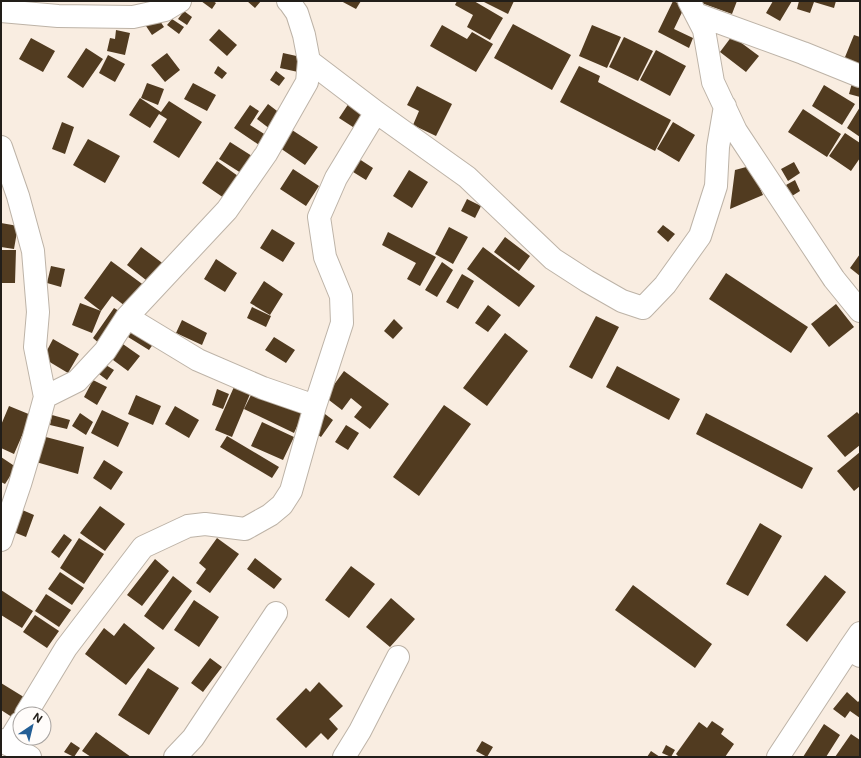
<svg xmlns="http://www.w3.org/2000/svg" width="861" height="758" viewBox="0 0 861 758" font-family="Inter,sans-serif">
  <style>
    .building { fill: #513b20 }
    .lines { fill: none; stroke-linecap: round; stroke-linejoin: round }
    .minor-casing { stroke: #bdb3a7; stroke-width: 24 }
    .tertiary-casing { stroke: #bdb3a7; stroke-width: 24 }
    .minor { stroke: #fff; stroke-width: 22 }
    .tertiary { stroke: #fff; stroke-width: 22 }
  </style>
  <rect width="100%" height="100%" fill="#f9ede1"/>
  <path class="building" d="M201,1H213L216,3L212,9Z
    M247,1H261L255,8Z
    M341,1H361L356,9Z
    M457,1H474L503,18L490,40L467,27L473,15L455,5Z
    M482,1H514L508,14Z
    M673,1L685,6L674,29L693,38L689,48L658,32Z
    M696,1H737L732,14Z
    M773,1H792L780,21L766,13Z
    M799,1H836L834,8L814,2L810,13L797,9Z
    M184,11L192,17L187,25L178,19Z
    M158,18L164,27L152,35L146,26Z
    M172,19L184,27L179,34L167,25Z
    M513,24L571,55L552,90L494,58Z
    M442,25L467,39L472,32L493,44L476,72L430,46Z
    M592,25L621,37L607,68L579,56Z
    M219,29L237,45L227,56L209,40Z
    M116,30L130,33L125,55L107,51L110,38L115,39Z
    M854,35L860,37V61L857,68L843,62Z
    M732,36L759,56L746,72L720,52Z
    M624,37L653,51L638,81L609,67Z
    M31,38L55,51L43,72L19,59Z
    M86,48L103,59L83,88L67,77Z
    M656,50L686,66L670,96L640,80Z
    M167,53L180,70L165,82L151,65Z
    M283,53L301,57L298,72L280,68Z
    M108,55L125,64L115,82L99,73Z
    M218,66L227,73L222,79L214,73Z
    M579,66L600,76L598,82L671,120L655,151L560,102Z
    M276,71L285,78L279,86L270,80Z
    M147,83L164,89L158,105L141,98Z
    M193,83L216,95L207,111L184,99Z
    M852,83L860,86V97L849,94Z
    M824,85L855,104L842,125L812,106Z
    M417,86L452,104L436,136L413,125L419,111L407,105Z
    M140,98L161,112L169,101L202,122L179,158L153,142L167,119L159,114L150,128L129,115Z
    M349,103L366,114L356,129L339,118Z
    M268,104L281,114L270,129L257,119Z
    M250,105L259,111L250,125L269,137L262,147L234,128Z
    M860,107V137L847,128Z
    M803,109L841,134L827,157L788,132Z
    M62,122L74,127L65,154L52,149Z
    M673,122L695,135L679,162L657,149Z
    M292,130L318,147L305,165L280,148Z
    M845,133L860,143V158L851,171L829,156Z
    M88,139L120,156L105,183L73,165Z
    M230,142L252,156L241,173L219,159Z
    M353,155L373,168L366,180L345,167Z
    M217,161L238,176L224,198L202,183Z
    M794,162L800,173L788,181L781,169Z
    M750,166L763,195L730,209L735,170Z
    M293,169L319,186L306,206L280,189Z
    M409,170L428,182L412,208L393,196Z
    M795,180L800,191L792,196L786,185Z
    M467,199L481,206L475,218L461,211Z
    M1,223L18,226L14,249L1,247Z
    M663,225L675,234L668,242L657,232Z
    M449,227L468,237L453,264L435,254Z
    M272,229L295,243L283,262L260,248Z
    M388,232L436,257L420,286L407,279L416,263L382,245Z
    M505,237L530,256L519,271L494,252Z
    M141,247L165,265L151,284L127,265Z
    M483,247L535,286L519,307L467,269Z
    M1,250H16L15,283H1Z
    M860,254V276L850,268Z
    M216,259L237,273L225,292L204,279Z
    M111,261L145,286L129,309L112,296L101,311L84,298Z
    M442,262L453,270L437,297L425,290Z
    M51,266L65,269L61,287L47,283Z
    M726,273L808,327L791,353L709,299Z
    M462,274L474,281L458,309L446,302Z
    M264,281L283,294L270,315L250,303Z
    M80,303L101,311L92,333L72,325Z
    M836,304L854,327L829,347L811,324Z
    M488,305L501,315L488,332L475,323Z
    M252,307L271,316L266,327L247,318Z
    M114,308L124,314L101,345L93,338Z
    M596,316L619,327L592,379L569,367Z
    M394,319L403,328L393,339L384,331Z
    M182,320L207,333L202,345L176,333Z
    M134,327L156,340L149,350L128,337Z
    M505,333L528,351L487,406L463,388Z
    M274,337L295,350L286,363L265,350Z
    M53,339L79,354L68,373L43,358Z
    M120,342L140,356L128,371L109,357Z
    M101,362L114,370L107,380L95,371Z
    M617,366L680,399L669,420L606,387Z
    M344,371L389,404L370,429L354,417L362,407L351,398L342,410L325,397Z
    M93,380L107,387L97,405L84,397Z
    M237,380L253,387L232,437L215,430Z
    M256,385L305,409L294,433L244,409Z
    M217,389L229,394L223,409L212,405Z
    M136,395L161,406L153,425L128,414Z
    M444,405L471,424L419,496L393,477Z
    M9,406L31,415L14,454L1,448V425Z
    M175,406L199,420L189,438L165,424Z
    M102,410L129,423L118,447L91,433Z
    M321,411L333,420L321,437L308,428Z
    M857,412L860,415V445L845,457L827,436Z
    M80,413L93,422L86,435L72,426Z
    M706,413L813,468L802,489L696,434Z
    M52,415L70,420L67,429L50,425Z
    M262,422L294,437L283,460L251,446Z
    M346,425L359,433L348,450L335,442Z
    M42,436L84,447L78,474L36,462Z
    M227,436L279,467L272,478L220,447Z
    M860,452V486L854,491L837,471Z
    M1,457L16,467L5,484L1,482Z
    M104,460L123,472L111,490L93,478Z
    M100,506L125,524L105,551L80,533Z
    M20,509L34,515L26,537L11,531Z
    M760,523L782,536L748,596L726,584Z
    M64,534L72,540L59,558L51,552Z
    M79,538L104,554L84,584L60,568Z
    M217,538L239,554L210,593L196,583L206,569L199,563Z
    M255,558L282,579L274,589L247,569Z
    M155,559L169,571L142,606L127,595Z
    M351,566L375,584L349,618L325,600Z
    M60,572L84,588L72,605L48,589Z
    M825,575L846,592L807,642L786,625Z
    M173,576L192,591L163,630L144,616Z
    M633,585L712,644L695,668L615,610Z
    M1,590L33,611L22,628L1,615Z
    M46,594L71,610L59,627L35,611Z
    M391,598L415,619L390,647L366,627Z
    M194,600L219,617L199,647L174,630Z
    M35,615L59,631L47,648L23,632Z
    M124,623L155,648L126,685L85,654L104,628L114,636Z
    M210,658L222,667L203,692L191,683Z
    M148,668L179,688L149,735L118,715Z
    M319,682L343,706L329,719L338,729L328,740L321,733L306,748L276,719L306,688L310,692Z
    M1,683L27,699L15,719L1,710Z
    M847,692L858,702L860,700V718L850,711L845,718L833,709Z
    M712,721L724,729L721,734L734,744L725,757H679L676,754L699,722L707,728Z
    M824,724L840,735L826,757H803Z
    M96,732L131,757H91L82,751Z
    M851,734L860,740V757H835Z
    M482,741L493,747L487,757L476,751Z
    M71,742L80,748L74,757L64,752Z
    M666,745L675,750L671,757L662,753Z
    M651,751L660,757H647Z"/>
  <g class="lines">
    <defs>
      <path id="minor" d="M689,1L704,30L713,82L736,131L834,279L860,311
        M1,11L58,16L133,17L165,10L180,1
        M696,14L803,53L860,76
        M309,61L376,112L467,177L553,259L587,281L622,301L643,308L665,285L700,236L716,186L718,147L725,106
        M1,147L18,196L33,251L38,312L35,347L45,397L34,437L20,484L1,540
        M127,317L198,360L263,388L315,406
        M45,397L77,381L105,351L127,317L227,210L266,154L307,82L309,61L304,35L297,13L290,3L288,1
        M849,649L860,633
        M26,714L66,648L143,547L188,526L205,524L245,529L270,515L282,505L291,491L315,406L342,323L341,296L325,257L319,217L336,178L376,112
        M7,744L20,723
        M175,757L193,738L276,613
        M344,757L360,731L398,657
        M778,757L849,649L860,656"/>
      <path id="tertiary" d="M1,740L30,757"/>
    </defs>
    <use href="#minor" class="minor-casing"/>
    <use href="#tertiary" class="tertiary-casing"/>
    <use href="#minor" class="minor"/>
    <use href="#tertiary" class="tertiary"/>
  </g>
  <rect width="861" height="758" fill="none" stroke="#221e19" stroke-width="4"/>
  <g transform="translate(32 726) rotate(35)"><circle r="19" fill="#fffcfa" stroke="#a7a3a0"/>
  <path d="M0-3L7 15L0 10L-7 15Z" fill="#245f96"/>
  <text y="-6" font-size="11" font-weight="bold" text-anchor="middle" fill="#221e19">N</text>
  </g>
</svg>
